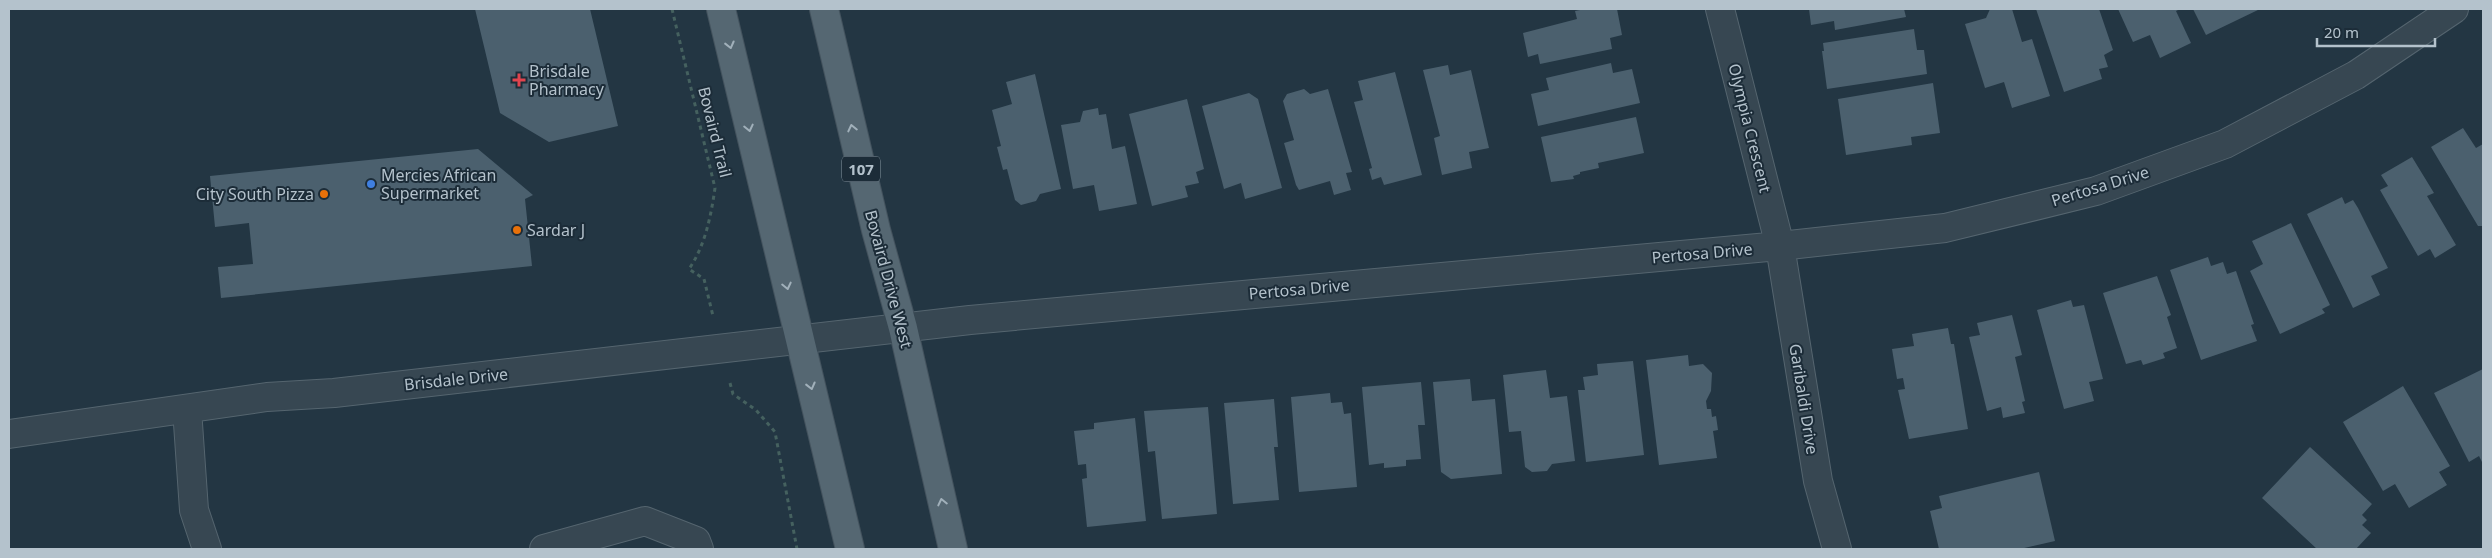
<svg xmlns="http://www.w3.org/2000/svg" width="2492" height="558" viewBox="0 0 2492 558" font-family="'Noto Sans',sans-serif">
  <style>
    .building { fill: #4b606e }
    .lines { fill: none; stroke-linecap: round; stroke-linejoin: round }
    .minor-casing { stroke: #55656f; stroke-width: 30 }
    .major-casing { stroke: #44535e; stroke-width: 30 }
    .path { stroke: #45615f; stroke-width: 3; stroke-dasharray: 4 4; stroke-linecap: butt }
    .minor { stroke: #374752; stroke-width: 28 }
    .major { stroke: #556772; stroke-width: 28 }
    .oneway { stroke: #a1b0ba }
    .health-dot { fill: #e0444e; stroke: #1c2c38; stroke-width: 2 }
    .shop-dot { fill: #3f7fe0; stroke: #1c2c38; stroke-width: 2 }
    .food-dot { fill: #e8710a; stroke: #1c2c38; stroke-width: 2 }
    .labels { text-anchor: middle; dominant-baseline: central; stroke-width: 4; stroke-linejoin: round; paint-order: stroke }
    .shield { fill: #1c2c38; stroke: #8695a0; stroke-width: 1 }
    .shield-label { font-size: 15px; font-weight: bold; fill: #b4c2cc }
    .poi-label { font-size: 16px; fill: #b4c2cc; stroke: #1c2c38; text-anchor: start }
    .street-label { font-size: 16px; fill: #b4c2cc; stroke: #1c2c38 }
  </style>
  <rect width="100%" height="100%" fill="#233643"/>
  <path class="building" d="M475,9H590L618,126L549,142L500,113Z
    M1585,9H1617L1622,35L1610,38L1612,49L1540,64L1538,54L1528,57L1523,33L1577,19L1575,11Z
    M1809,9H1904L1906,17L1835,30L1834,21L1811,25Z
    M1990,9H2012L2022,42L2032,39L2050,96L2012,108L2004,82L1985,88L1965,24L1986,18Z
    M2036,9H2099L2113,50L2104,55L2108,67L2099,69L2102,79L2064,92Z
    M2118,9H2180L2176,11L2191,43L2160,58L2150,35L2133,42Z
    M2193,9H2260L2206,35Z
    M1914,29L1917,50H1924L1927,74L1827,89L1822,51H1824L1823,43Z
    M1611,63L1613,73L1632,69L1640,103L1538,126L1531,94L1549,90L1546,78Z
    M1448,65L1450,75L1471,70L1489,148L1469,152L1472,168L1442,175L1434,138L1440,136L1423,70Z
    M1395,72L1422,175L1384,185L1381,177L1372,180L1369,169L1372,168L1354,102L1363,100L1358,81Z
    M1035,74L1061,189L1040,194L1036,201L1021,205L1015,200L1007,169L1003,170L997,147L1001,146L992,110L1012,104L1006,82Z
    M1933,83L1940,133L1911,137L1912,145L1846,155L1838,99Z
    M1304,89L1310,94L1328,89L1352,172L1346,173L1351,190L1334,195L1330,181L1299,190L1296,185L1284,143L1294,140L1283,101L1287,94Z
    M1249,93L1258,99L1282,188L1245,199L1241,183L1224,189L1202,106Z
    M1187,99L1204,169L1196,172L1199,183L1185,186L1188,197L1152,206L1129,114Z
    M1098,108L1099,115L1106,114L1112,149L1125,146L1137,204L1099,211L1094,185L1073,189L1061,125L1080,122L1083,111Z
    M1636,117L1644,153L1598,163L1599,168L1580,172V174L1573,176L1574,179L1551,182L1541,137Z
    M2463,128L2476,148L2483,144V226H2478L2431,147Z
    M478,149L533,195L525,199L532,266L221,298L218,267L253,264L249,223L215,227L210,176Z
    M2412,157L2434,193L2427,196L2456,245L2435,258L2430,249L2418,256L2380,190L2388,186L2381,175Z
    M2342,197L2345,204L2353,200L2358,208L2388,268L2371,276L2380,295L2353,308L2307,214Z
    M2291,223L2330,305L2322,309L2325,313L2280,334L2250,271L2263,264L2252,241Z
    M2208,257L2211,266L2223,262L2227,274L2236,271L2254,324L2251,325L2257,341L2201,360L2170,270Z
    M2157,276L2171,315L2167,317L2177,348L2163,353L2165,358L2143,365L2141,360L2126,364L2103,293Z
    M2071,300L2073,307L2084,305L2103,379L2089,382L2094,401L2064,409L2037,310Z
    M2012,315L2022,355L2015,357L2025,401L2022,402L2025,413L2003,418L2001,407L1987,411L1969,337L1980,335L1977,323Z
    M1948,328L1951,344H1954L1968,429L1909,439L1898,390L1905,389L1903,378L1897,379L1892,349L1914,346L1912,334Z
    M1688,355L1689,366L1703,364L1712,373L1711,391L1706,401L1707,409H1711L1712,417L1716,416L1718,430L1713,431L1717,458L1659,465L1646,360Z
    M1633,361L1644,455L1586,462L1578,390H1585L1583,377L1598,375L1597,364Z
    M2483,369V464L2479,456L2469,462L2434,393Z
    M1546,370L1550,398L1567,396L1575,461L1552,464L1547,471L1532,472L1525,467L1521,431L1509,432L1503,375Z
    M1470,379L1472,401L1495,399L1502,474L1451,479L1441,472L1433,382Z
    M1421,382L1425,425H1418L1421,459L1406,460V466L1384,468V463L1369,465L1362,387Z
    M2403,386L2450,466L2439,472L2447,485L2409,508L2395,484L2383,491L2343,422Z
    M1330,393L1331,403L1342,402L1344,414L1351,413L1357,487L1299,492L1291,397Z
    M1274,399L1278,447H1274L1279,500L1233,504L1224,403Z
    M1208,407L1217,514L1162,519L1155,451L1148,452L1144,411Z
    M1135,418L1146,521L1087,527L1082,479L1087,478L1086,464L1078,465L1074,431L1094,429V423Z
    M2310,447L2372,504L2362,515L2367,520L2362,525L2371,533L2356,549H2317L2262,498Z
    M2039,472L2055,541L2020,549H1939L1930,511L1942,508L1939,496Z"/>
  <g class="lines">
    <defs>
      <path id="minor" d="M1720,9L1780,246L1818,481L1837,549
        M187,409L194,510L207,549
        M9,434L267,397L334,393L970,320L1780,246L1945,228L2096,191L2225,144L2356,75L2454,9
        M544,549L645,521L696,541L699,549"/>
      <path id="major" d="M721,9L850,549
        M824,9L876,230L903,328L953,549"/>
    </defs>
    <use href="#minor" class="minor-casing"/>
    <use href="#major" class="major-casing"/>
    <path class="path" d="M672,9L715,188C711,216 705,246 689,269L704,279L713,316
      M730,383L733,394L756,410L775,432L797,549"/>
    <use href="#minor" class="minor"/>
    <use href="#major" class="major"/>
  </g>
  <defs><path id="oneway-chevron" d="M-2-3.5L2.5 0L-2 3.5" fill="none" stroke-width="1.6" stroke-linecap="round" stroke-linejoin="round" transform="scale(1.25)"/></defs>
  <g class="oneway">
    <use href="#oneway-chevron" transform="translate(730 45) rotate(76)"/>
    <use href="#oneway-chevron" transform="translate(749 128) rotate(77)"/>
    <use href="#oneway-chevron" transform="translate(852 128) rotate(-103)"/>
    <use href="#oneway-chevron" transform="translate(787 286) rotate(77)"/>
    <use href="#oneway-chevron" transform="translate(811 386) rotate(76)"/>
    <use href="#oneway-chevron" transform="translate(942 502) rotate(-103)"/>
  </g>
  <path class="health-dot" d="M516.5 72.5h5v5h5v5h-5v5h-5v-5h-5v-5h5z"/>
  <circle class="shop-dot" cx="371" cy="184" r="5"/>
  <g class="food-dot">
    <circle cx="324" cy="194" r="5"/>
    <circle cx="517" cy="230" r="5"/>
  </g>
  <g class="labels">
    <rect class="shield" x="842" y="156.5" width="38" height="25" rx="4"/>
    <g class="shield-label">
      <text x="861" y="169">107</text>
    </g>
    <g class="poi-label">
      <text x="529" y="71">Brisdale<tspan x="529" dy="18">Pharmacy</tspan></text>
      <text x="381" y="175">Mercies African<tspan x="381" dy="18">Supermarket</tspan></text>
      <text x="314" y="194" text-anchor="end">City South Pizza</text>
      <text x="527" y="230">Sardar J</text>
    </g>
    <g class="street-label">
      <text transform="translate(1750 128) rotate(76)">Olympia Crescent</text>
      <text transform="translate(715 132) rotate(76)">Bovaird Trail</text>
      <text transform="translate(2100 186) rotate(-17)">Pertosa Drive</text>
      <text transform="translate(1702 253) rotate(-5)">Pertosa Drive</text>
      <text transform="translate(889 279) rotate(75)">Bovaird Drive West</text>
      <text transform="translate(1299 289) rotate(-5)">Pertosa Drive</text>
      <text transform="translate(456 379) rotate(-6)">Brisdale Drive</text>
      <text transform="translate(1804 399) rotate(81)">Garibaldi Drive</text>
    </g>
  </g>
  <rect width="2492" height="558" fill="none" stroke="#b4c2cc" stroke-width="20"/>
  <path d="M2317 38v8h118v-8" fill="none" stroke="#b4c2cc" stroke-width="2.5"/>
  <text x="2324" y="38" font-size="15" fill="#b4c2cc" stroke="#1c2c38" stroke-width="4" paint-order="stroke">20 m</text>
</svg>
